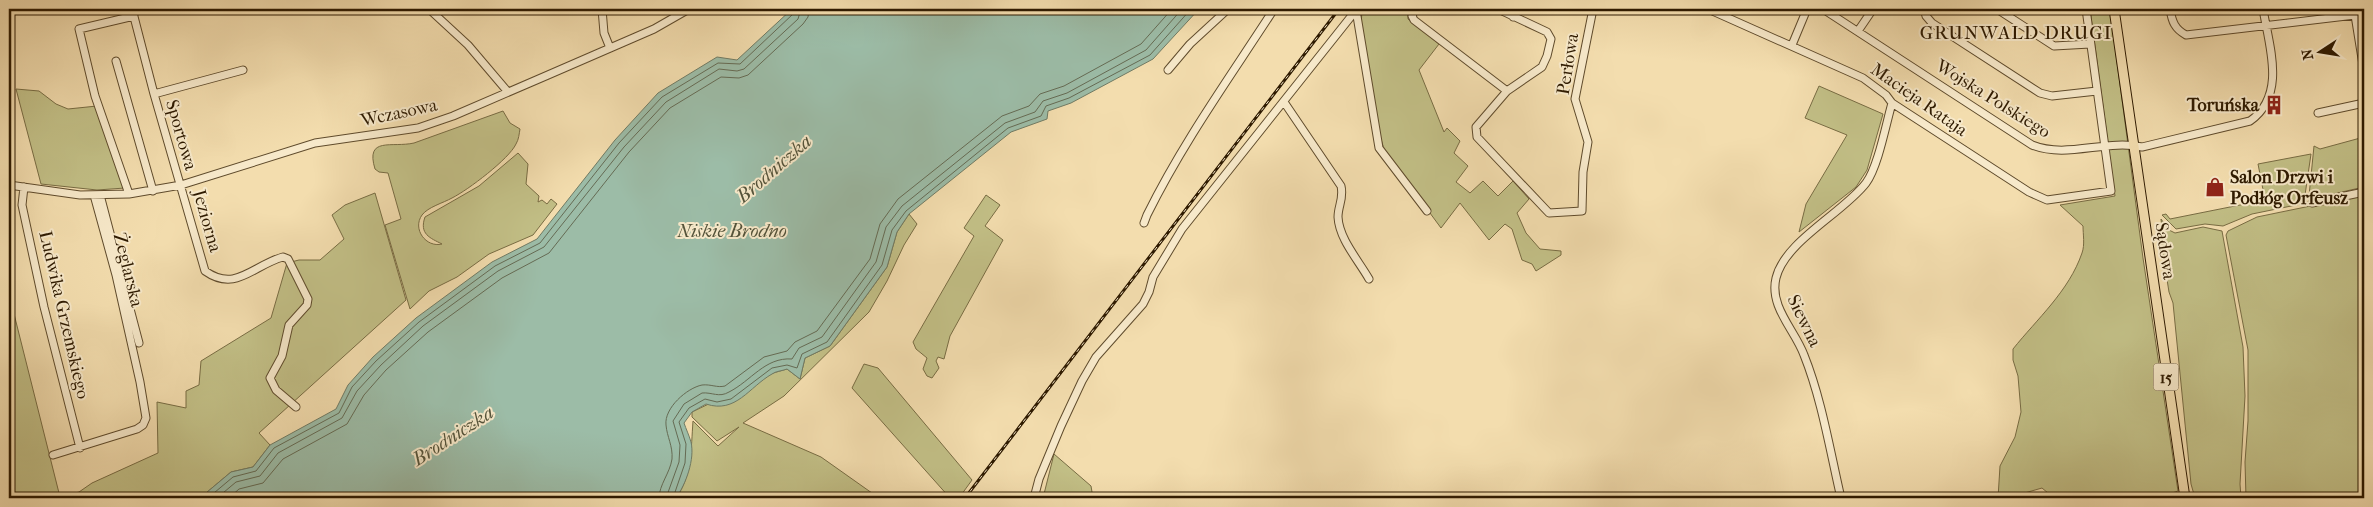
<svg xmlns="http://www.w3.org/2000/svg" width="2373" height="507" viewBox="0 0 2373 507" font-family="'IM FELL French Canon',serif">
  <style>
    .green { fill: #c2bf86; stroke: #786c43 }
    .water { fill: #9cbca7; stroke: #707b64 }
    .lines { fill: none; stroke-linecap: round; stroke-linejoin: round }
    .shore { stroke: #656b54; stroke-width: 1 }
    .minor-casing { stroke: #5f4b2c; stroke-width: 9 }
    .major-casing { stroke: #2e1a00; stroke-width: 11 }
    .minor { stroke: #f7e9ca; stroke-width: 7 }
    .major { stroke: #f3ddae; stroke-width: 9 }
    .rail-casing { stroke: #2e1a00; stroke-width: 3 }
    .rail { stroke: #f7e9ca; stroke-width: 1; stroke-dasharray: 4; stroke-linecap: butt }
    .labels { text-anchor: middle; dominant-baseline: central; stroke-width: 4; stroke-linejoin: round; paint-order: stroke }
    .shield { fill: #f7e9ca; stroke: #6a583d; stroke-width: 1 }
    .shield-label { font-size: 16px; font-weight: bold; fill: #2e1a00 }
    .street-label { font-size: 18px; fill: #2e1a00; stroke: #f7e9ca }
    .poi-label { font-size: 18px; font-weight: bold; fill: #2e1a00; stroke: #f7e9ca; text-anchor: end }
    .neighbourhood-label { font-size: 19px; letter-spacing: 1px; fill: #2e1a00; stroke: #f7e9ca }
    .water-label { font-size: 19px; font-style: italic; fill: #54533a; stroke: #f7e9ca }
  </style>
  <rect width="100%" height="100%" fill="#f3ddae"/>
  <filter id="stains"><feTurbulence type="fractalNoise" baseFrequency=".004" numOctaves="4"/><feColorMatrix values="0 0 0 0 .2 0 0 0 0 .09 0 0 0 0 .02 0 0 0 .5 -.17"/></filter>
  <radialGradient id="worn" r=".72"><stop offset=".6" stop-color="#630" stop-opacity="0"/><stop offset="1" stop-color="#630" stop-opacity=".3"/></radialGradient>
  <path class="green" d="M1362,9H1412L1408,14V19L1439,44L1419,70L1444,132L1447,128L1460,141L1454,153L1468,166L1456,182L1470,193L1483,181L1498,196L1513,181L1529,199L1517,213L1526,233L1540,249L1561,251V255L1536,271L1532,264L1522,260L1512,229L1505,224L1489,240L1460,203L1441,228L1385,152L1379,133L1361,28Z
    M2090,9H2110L2143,258L2178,491L2158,498H2049L2048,493L2042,488L2021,494L2015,498H1998L2000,466L2015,437L2021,412L2018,376L2013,360V349C2037,319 2069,291 2082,253C2085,245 2083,234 2083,226L2060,205L2115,196Z
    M1819,86L1883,114L1867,170L1856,187L1799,232L1806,204L1847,135L1805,118Z
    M16,89L39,91L56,104L68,109L97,106L125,188L97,190L41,184Z
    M503,111L510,123L520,129C519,134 519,139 516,144C509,159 468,190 452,198C443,203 428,207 422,215C412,229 426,248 442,244C430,238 419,234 425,217L479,186L518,153L528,164L526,184L539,196L538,202L542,200L547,204L551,199L557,204L533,235L489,254L457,277L429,291L410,309L385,225L401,219L388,173L379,172L375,169C365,136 392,148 414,143Z
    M2364,137V187L2315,198L2309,196L2314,146L2320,149Z
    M2311,154L2305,195L2306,203L2252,214L2223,226L2205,224L2176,229L2162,215L2166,214L2170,219L2265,200L2258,164Z
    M375,193L406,300L259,433L270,445L253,467L231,472L200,498H9V294L60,497L79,492L92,483L158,453L157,402L186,408V391L199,385L201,361L271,318L287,263L299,260H320L344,239L332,215L345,205Z
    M986,195L1000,205L985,226L1003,240L950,336L944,359L938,357L936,361L939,368L932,378L927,376L923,369L927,358L916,349L913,342L974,236L964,228Z
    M2364,195V498H2246L2245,462L2248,421V350L2226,235L2228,231L2257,217Z
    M909,214L917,224L904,245L887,281L869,312L784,396L743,423L821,457L879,498H676C692,476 691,448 693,421L718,446L739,427L717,441L692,417V412L773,373L787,369L800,379L805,358L830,346L887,267L897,232Z
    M2161,219L2169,230L2175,233L2203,227L2222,231L2243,347L2245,396L2240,484L2241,498H2195L2191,484L2173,303L2169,292L2161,242L2163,237Z
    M864,364L878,368L972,480L959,498H950L852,388Z
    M1054,454L1091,486L1093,498H1043Z"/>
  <path class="water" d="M792,9H1199L1153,59L1071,103L1048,111L1047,119L1011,132L909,214L897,232L887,267L830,346L805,358L800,379L787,369C782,371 776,371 772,374C749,387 736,414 706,404L692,412L684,423C686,429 689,435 691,442C695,459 686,484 676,498H200L231,472L253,467L270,445L336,409L348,385L373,357L416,318L492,262L537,239L615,140L658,93L717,57L737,60Z"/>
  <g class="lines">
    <path class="shore" d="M208,498L233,477L256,471L274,448L339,413L352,387L376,361L419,322L495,266L540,243L619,143L662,97L718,63L740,64L793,14L795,9
      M217,498L236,482L260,476L278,453L342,418L357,391L381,365L423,326L498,271L544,247L624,147L666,102L719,69L737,71L744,69L798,19L801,9
      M229,498L239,489L263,483L283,459L347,424L364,395L386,370L428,332L502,278L549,253L629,152L670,108L721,77L739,78L748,75L803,24L808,17L809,9
      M659,498C659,485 670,473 672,459C673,446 667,437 666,425C664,408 687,388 702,385C711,384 717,388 725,386L764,357L787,351L795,342L817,331L870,259L880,224L898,199L1002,116L1029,106L1040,94L1064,86L1141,44L1172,9
      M666,498L679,462L680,445L673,421L684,404L702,393C712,392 719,398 729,392C751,381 765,357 792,359L799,348L822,337L876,262L886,227L902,206L1005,123L1035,112L1043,101L1067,93L1146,50L1182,9
      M673,498L685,463L686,444L679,422L689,408L705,399L717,402L731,399L772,368L787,365L797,368L802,354L827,342L882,265L892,230L906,211L1008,128L1041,116L1046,106L1069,98L1150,55L1191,9"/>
    <defs>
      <path id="minor" d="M132,9L154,94
        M429,9L468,45L508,92
        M602,9L604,33L610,48
        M1415,9L1412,16L1414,20L1507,91
        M1498,9L1547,32L1551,39L1547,56L1542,67L1507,91L1476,127L1477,137L1549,213L1582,211L1583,172L1588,142L1575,99L1593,9
        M1708,9L1863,78L1886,95L1892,103L2029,192L2047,200L2111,191L2086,9
        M1823,9L2032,145C2067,159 2106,139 2142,147L2250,121C2287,95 2269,46 2263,9
        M1924,9L1926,16L1932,23L2040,93L2052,96L2097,91
        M1997,9L2054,46L2090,44
        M2170,9C2172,22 2175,29 2186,35L2355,15
        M2354,9L2364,71
        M1356,10L1379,148L1427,211
        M1513,17L1518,9
        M1858,31L1873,9
        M1792,45L1807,9
        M116,61L153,191
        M243,70L154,94L205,271C236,293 253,265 283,257L288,259L308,299L307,305L289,325L282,356L270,378L276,390L296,407
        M1168,70L1190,44L1228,9
        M1284,102L1341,186C1344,198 1338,206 1338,217C1339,239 1359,261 1369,279
        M2318,113L2364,103
        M9,185L80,195L129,194L181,185L315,143L418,128L453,116L548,75L654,29L689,9
        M24,187L22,205L44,307L80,448
        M129,194L95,96L79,29L134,16
        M100,195L139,343
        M2312,203L2364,192
        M1144,223L1147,215C1183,142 1230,77 1274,9
        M53,455L137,429L143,425L146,418L140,382L116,275L94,195
        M1034,498L1039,479L1061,426L1082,381L1096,357L1143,304L1149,292L1153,277L1182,229L1357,9
        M1841,498C1830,451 1822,400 1804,355C1795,330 1769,307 1776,278C1785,241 1843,213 1866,183C1878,167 1886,124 1892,103"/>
      <path id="major" d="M2114,9L2185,498"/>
    </defs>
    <use href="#minor" class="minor-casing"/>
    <use href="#major" class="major-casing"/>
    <use href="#minor" class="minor"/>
    <use href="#major" class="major"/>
    <defs>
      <path id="rail" d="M965,498L1339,9"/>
    </defs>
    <use href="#rail" class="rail-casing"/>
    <use href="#rail" class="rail"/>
  </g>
  <defs>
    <symbol id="building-bare" viewBox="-9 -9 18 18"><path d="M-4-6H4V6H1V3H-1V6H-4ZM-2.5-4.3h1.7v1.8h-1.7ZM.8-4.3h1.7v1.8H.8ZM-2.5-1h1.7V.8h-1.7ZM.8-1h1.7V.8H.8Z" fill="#8f2418" stroke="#f7e9ca" stroke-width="2.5" paint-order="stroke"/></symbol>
    <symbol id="shop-bare" viewBox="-9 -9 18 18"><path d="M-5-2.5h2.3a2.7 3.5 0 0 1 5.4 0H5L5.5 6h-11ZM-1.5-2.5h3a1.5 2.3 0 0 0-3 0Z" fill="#8f2418" stroke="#f7e9ca" stroke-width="2.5" paint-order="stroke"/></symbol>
  </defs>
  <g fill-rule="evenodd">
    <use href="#building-bare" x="2260" y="91" width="28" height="28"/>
    <use href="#shop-bare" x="2201" y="173" width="28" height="28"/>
  </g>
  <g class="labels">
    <rect class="shield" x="2153.5" y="363.5" width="25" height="27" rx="4"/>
    <g class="shield-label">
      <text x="2166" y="377">15</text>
    </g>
    <g class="street-label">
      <text transform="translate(1568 64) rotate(-81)">Perłowa</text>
      <text transform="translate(1993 99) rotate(32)">Wojska Polskiego</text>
      <text transform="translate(1919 100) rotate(35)">Macieja Rataja</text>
      <text transform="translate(399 113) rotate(-12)">Wczasowa</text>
      <text transform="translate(181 135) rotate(74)">Sportowa</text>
      <text transform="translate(207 221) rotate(74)">Jeziorna</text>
      <text transform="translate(2165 251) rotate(82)">Sądowa</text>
      <text transform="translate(128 270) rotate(76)">Żeglarska</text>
      <text transform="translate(64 315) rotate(77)">Ludwika Grzemskiego</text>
      <text transform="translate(1804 321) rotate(64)">Siewna</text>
    </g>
    <g class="poi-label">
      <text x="2259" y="105">Toruńska</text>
      <text x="2230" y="177" text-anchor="start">Salon Drzwi i<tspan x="2230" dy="21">Podłóg Orfeusz</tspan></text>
    </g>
    <g class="neighbourhood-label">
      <text x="2016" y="33">GRUNWALD DRUGI</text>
    </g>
    <g class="water-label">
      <text transform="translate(774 169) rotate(-41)">Brodniczka</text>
      <text x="732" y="231">Niskie Brodno</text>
      <text transform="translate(453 436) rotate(-33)">Brodniczka</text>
    </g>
  </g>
  <rect width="2373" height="507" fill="none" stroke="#f3ddae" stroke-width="30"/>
  <rect x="10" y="10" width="2353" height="487" fill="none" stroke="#2e1a00" stroke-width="2.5"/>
  <rect x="15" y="15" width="2343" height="477" fill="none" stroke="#2e1a00"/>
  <g transform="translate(2320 52) rotate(258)" stroke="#f7e9ca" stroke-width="4" paint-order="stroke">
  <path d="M0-4L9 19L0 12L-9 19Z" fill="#2e1a00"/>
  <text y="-8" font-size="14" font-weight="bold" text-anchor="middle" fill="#2e1a00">N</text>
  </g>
  <rect width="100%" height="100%" filter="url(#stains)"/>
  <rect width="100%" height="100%" fill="url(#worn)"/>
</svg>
